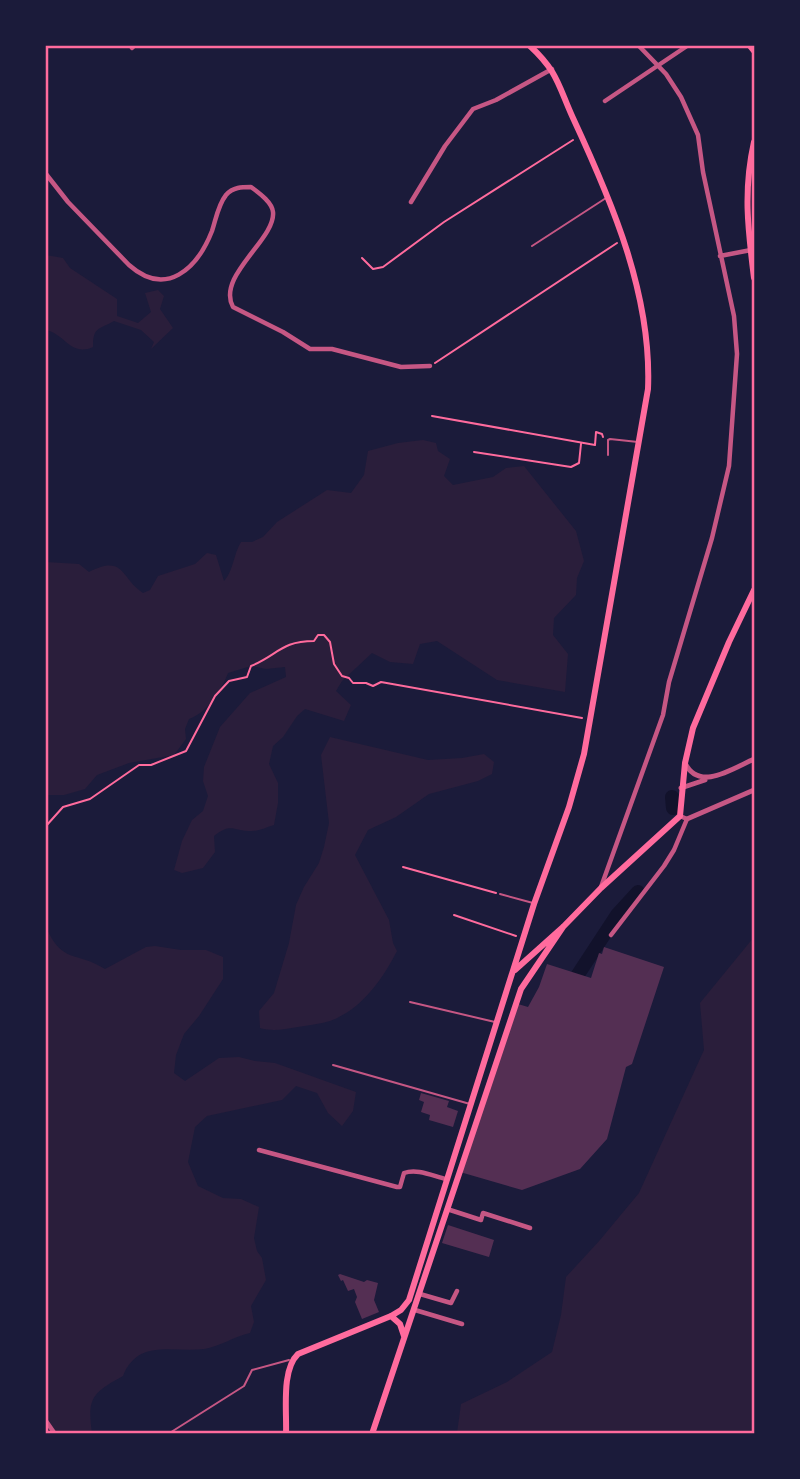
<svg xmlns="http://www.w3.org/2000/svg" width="800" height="1479" viewBox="0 0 800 1479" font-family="Lora,serif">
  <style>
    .green { fill: #2a1e3b }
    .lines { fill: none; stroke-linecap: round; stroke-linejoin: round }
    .river { stroke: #12122b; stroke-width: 14 }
    .building { fill: #542f53 }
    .path { stroke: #ff6b9d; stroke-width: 2 }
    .service { stroke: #c65784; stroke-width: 2 }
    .minor { stroke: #c65784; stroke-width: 4.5 }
    .tertiary { stroke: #c65784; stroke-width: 5 }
    .secondary { stroke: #ff6b9d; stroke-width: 6 }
    .neatline { fill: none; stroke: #ff6b9d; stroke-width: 2.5 }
  </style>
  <rect width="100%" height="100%" fill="#1b1b3a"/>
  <path class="green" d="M46,255L63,258L70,268L117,299V316L138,323L151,312L145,293L158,290L164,296L160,309L173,328L151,349L154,342L141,330L114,321C98,330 93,327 93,347C71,357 65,334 46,330Z
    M423,440L436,443L438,451L450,459L444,476L453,485L493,477L506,468L524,466L576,531L584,561L577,578L576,595L554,618L553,635L568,654L565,692L497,680L437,641L420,644L413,664L390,662L372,653L342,681L336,691L351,705L344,721L305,709L297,716L283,737L273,746L269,764L278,783V803L274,825C267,827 259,831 252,831C233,831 231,822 214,836L215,852L203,868L182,873L174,870L182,841L192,820L203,811L208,796L203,781L204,767L220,727L250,693L286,677L285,667L266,669L251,666L228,673C221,691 208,712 189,719L185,729L186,739L174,755L129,763L97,775L85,789L64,795H46V562L79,564L89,572C125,554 120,578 143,593L150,590L158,576L195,564L207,553L216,555L224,581C234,570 233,555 241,542H252L263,537L277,522L327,490L351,493L364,475L368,451L398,443Z
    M330,737L428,760L462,758L484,754L494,762L492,774L478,781L429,794L396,817L368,830L355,855L389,920L393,943L397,951C382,980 362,1009 330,1021C320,1024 308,1025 298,1027C284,1029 274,1032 260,1028L259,1011L274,993L289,943L296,905L304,887L319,863L324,847L329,823L321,755Z
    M46,927C62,964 76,951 105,969L146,947L155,946L181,950H206L223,957V979L199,1016L184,1034L176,1055L174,1073L185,1081L219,1058L239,1057L255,1061L275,1063L356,1092L353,1111L342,1126L328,1113L317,1093L296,1086L282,1100L207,1116L195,1127L188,1162L198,1186L223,1198L241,1199L259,1207L254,1238L257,1251L262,1258L266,1280L251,1306L254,1322L250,1333C235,1336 219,1347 204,1349C173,1353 138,1338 123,1376C92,1393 87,1398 92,1433H46Z
    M754,937V1433H457L461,1404L507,1382L552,1352L561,1315L566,1277L600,1240L639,1193L704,1050L700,1003Z"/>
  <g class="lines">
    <path class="river" d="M672,797L673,808
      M577,976L617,915L638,892"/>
  </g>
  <path class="building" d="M604,947L664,967L632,1064L626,1067L607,1139L580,1169L522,1190L460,1172L518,1004L528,1007L539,987L547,964L591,978L599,953L602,954Z
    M421,1093L449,1101L447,1107L458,1111L453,1127L429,1120L430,1115L421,1112L424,1102L419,1100Z
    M448,1225L494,1240L489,1257L442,1243Z
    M340,1274L364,1282L367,1280L378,1283L374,1300L379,1312L362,1319L355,1302L357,1297L354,1289L348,1291L343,1280L341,1281L338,1275Z"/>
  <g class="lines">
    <path class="path" d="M362,258L373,269L383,267L444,222L573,140
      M435,363L617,243
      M432,416L595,445L596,432L602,434L603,437
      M474,452L571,467L579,463L581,444
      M46,826L63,807L90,799L139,765H151L186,751L215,696L229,681L247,677L251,666C278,655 281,641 314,641L318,635H324L330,642L334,664L342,676L349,678L353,683H366L373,686L381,682L582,718
      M403,867L496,893
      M454,915L516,936"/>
    <path class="service" d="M532,246L606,198
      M608,455V440L610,439L638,442
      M500,894L533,903
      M410,1002L495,1022
      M333,1065L470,1104
      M168,1434L244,1386L252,1370L289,1360"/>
    <path class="minor" d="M132,48L134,46
      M605,101L687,46
      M46,174L68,202L129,265C166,298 197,269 212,231C216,219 218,205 226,195C233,187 242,187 251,187C259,193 272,202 273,212C276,239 216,276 233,307L283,332L310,349H332L401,367L430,366
      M411,202L445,146L473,109L496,100L552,69
      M720,256L751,250
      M601,887L663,715L669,682L712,538L729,466L737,354L734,316L703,172L698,135L681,97L666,74L639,46
      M611,935L664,866L674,850L687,819L680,816
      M259,1150L397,1187H400L404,1173C417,1168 433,1176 446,1179
      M447,1209L481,1220L483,1213L530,1228
      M420,1294L451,1303L457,1291
      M415,1310L462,1324
      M46,1421L55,1434"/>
    <path class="tertiary" d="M685,763C699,792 732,769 754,759
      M681,788L705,780
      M687,819L754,790"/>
    <path class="secondary" d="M750,46L754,51
      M754,142C743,191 748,229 754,278
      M515,970L563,927L601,888L680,816L685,763L693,728L729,642L754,590
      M391,1316L400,1324L404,1336
      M286,1434C287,1411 281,1370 298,1354L391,1316L401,1310L409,1300L534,904L569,807L584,754L648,389C652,295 612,202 573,118C558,85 558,72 530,46
      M372,1434L521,989L563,927"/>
  </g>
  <rect width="800" height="1479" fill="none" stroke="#1b1b3a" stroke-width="94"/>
  <rect x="47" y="47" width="706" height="1385" class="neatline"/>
</svg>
